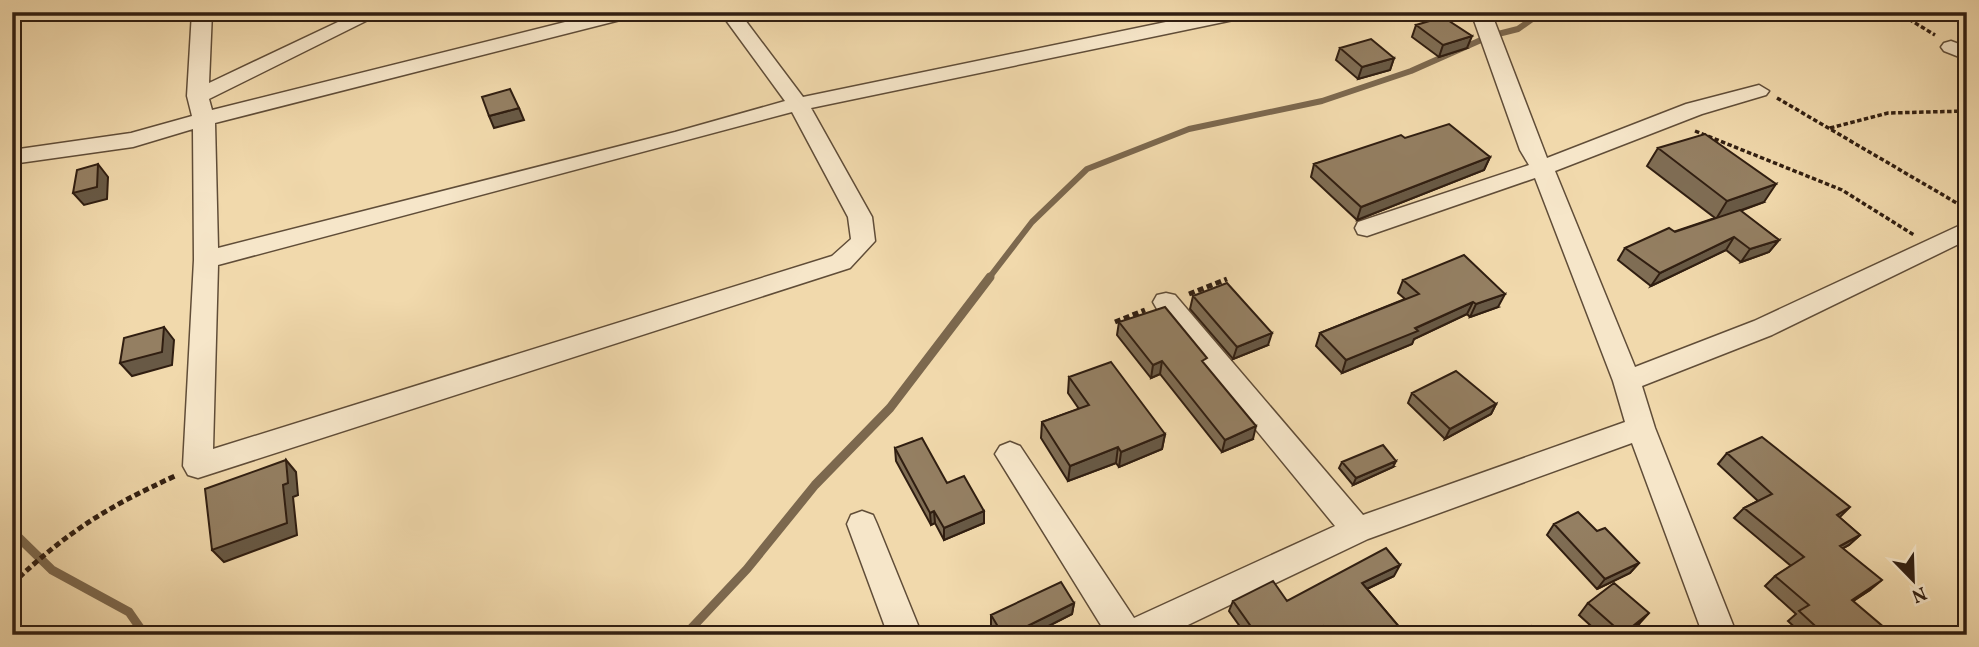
<svg xmlns="http://www.w3.org/2000/svg" width="1979" height="647" viewBox="0 0 1979 647" font-family="Vollkorn,serif">
  <style>
    .lines { fill: none; stroke-linecap: round; stroke-linejoin: round }
    .stream-far1 { stroke: #7c684e; stroke-width: 6 }
    .stream { stroke: #7c684e; stroke-width: 9 }
    .street-casing { stroke: #604d38; stroke-width: 3 }
    .path-far1 { stroke: #301e11; stroke-width: 3.5; stroke-dasharray: 4.5 2.5; stroke-linecap: butt }
    .path { stroke: #301e11; stroke-width: 5; stroke-dasharray: 6 3.5; stroke-linecap: butt }
    .street { fill: #f6e6c9; fill-rule: evenodd }
    .wall { fill: #7f6d54; stroke: #301e11; stroke-width: 2 }
    .shaded-wall { fill: #685945; stroke: #301e11; stroke-width: 2 }
    .building { fill: #947f62; stroke: #301e11; stroke-width: 2 }
  </style>
  <rect width="100%" height="100%" fill="#f1d9ac"/>
  <filter id="stains"><feTurbulence type="fractalNoise" baseFrequency=".00286" numOctaves="4"/><feColorMatrix values="0 0 0 0 .2 0 0 0 0 .09 0 0 0 0 .02 0 0 0 .5 -.17"/></filter>
  <radialGradient id="worn" r=".72"><stop offset=".6" stop-color="#630" stop-opacity="0"/><stop offset="1" stop-color="#630" stop-opacity=".3"/></radialGradient>
  <g class="lines">
    <path class="stream-far1" d="M989,278L1032,222L1087,169L1189,129L1322,101L1411,71L1490,36L1518,29L1542,12"/>
    <path class="stream" d="M12,531L52,570L129,612L145,635
      M685,635L747,569L815,485L890,408L990,277"/>
    <defs>
      <path id="street" d="M192,12H212L209,83L359,12H384L209,99L212,110L605,12H638L636,16L215,123L218,248L675,132L785,101L720,12H739L803,97L1214,12H1252L1243,18L811,108L872,217L875,241L850,268L198,478L188,475L183,466L194,260L193,129L133,147L12,164V150L131,133L192,116L187,96ZM792,112L848,217L851,239L832,256L213,449L218,265Z
        M1471,12H1491L1547,158L1686,104L1759,85L1769,91L1766,95L1702,114L1555,171L1635,367L1754,321L1967,222V240L1772,335L1642,386L1655,428L1737,635H1703L1632,443L1368,539L1167,635H1107L1000,462L995,454L1000,446L1010,442L1020,446L1134,618L1335,526L1157,309L1153,302L1157,295L1166,293L1175,295L1363,515L1625,422L1613,381L1535,178L1367,236L1358,234L1355,228L1358,222L1529,165L1520,150Z
        M1951,41L1967,47V60L1944,51L1941,47L1944,43Z
        M862,511L873,515L877,524L922,635H888L847,524L851,515Z"/>
    </defs>
    <use href="#street" class="street-casing"/>
    <path class="path-far1" d="M1897,12L1935,35
      M1777,98L1967,209
      M1830,128L1888,113L1967,111
      M1695,131L1842,190L1914,235"/>
    <path class="path" d="M1189,294L1227,279
      M1115,322L1145,310
      M12,584C67,532 107,507 175,476"/>
    <use href="#street" class="street"/>
  </g>
  <path class="wall" d="M1416,25L1467,48L1439,57L1412,37Z
    M1340,48L1394,58L1390,70L1358,79L1336,60Z
    M1405,138L1490,157L1484,170L1357,220L1311,177L1314,164Z
    M1658,148L1764,202L1740,211L1779,240L1769,252L1741,262L1726,250L1651,286L1618,260L1625,248L1715,218L1647,166Z
    M1403,280L1498,307L1470,317L1467,314L1414,339L1412,344L1342,373L1316,346L1320,333L1405,299L1398,293Z
    M1193,296L1268,345L1233,359L1190,309Z
    M1119,322L1206,366L1253,439L1222,452L1160,374L1151,378L1117,335Z
    M1069,377L1165,434L1162,449L1119,467L1116,463L1068,481L1041,438L1042,422L1079,409L1068,393Z
    M1412,393L1496,404L1491,414L1445,439L1408,403Z
    M895,448L947,483L984,511V523L944,540L935,523L931,525L896,461Z
    M1727,453L1839,517L1860,535L1849,545L1843,548L1870,590L1853,601L1878,635H1803L1788,621L1796,614L1765,586L1775,576L1791,566L1734,518L1744,508L1758,501L1718,464Z
    M1342,462L1393,467L1353,485L1339,468Z
    M1554,524L1597,531L1639,563L1630,573L1597,589L1547,535Z
    M1394,576L1367,589L1406,635H1246L1229,611L1233,601H1287Z
    M1074,603L1072,614L1031,635H996L991,626V615Z
    M1588,603L1639,624L1626,635H1601L1579,615Z"/>
  <path class="shaded-wall" d="M1472,36L1467,48L1439,57L1443,45Z
    M1394,58L1390,70L1358,79L1362,67Z
    M519,108L524,120L494,128L489,116Z
    M1490,157L1484,170L1357,220L1361,207Z
    M98,164L108,177L107,199L84,205L73,193Z
    M1776,184L1764,202L1716,219L1727,201Z
    M1734,237L1726,250L1651,286L1660,273Z
    M1779,240L1769,252L1741,262L1750,249Z
    M1505,294L1498,307L1470,317L1476,304Z
    M1473,302L1467,314L1414,339L1412,344L1342,373L1346,360Z
    M164,327L174,340L172,365L132,376L120,363Z
    M1272,333L1268,345L1233,359L1237,347Z
    M1162,361L1160,374L1151,378L1153,365Z
    M1496,404L1491,414L1445,439L1450,429Z
    M1256,426L1253,439L1222,452L1225,440Z
    M1165,434L1162,449L1119,467L1121,452Z
    M1118,447L1116,463L1068,481L1070,466Z
    M286,460L296,472L298,495L293,497L297,535L224,562L212,550L283,485Z
    M1396,461L1393,467L1353,485L1356,478Z
    M1850,507L1839,518L1837,515Z
    M934,511L935,523L931,525L930,513Z
    M984,511V523L944,540V528Z
    M1860,535L1849,545L1829,556L1840,546Z
    M1639,563L1630,573L1597,589L1605,579Z
    M1400,565L1394,576L1356,594L1362,583Z
    M1882,580L1870,590L1840,610L1852,600Z
    M1074,603L1072,614L1031,635H1009Z
    M1649,613L1639,624L1626,635H1623Z
    M1323,626L1319,635H1307Z"/>
  <path class="building" d="M1443,17L1472,36L1443,45L1416,25Z
    M1371,39L1394,58L1362,67L1340,48Z
    M510,89L519,108L489,116L482,97Z
    M1449,124L1490,157L1361,207L1314,164L1401,135L1405,138Z
    M1705,134L1776,184L1727,201L1658,148Z
    M98,164L97,187L73,193L77,170Z
    M1740,210L1779,240L1750,249L1734,237L1660,273L1625,248L1669,228L1675,232Z
    M1464,255L1505,294L1476,304L1473,302L1415,328L1418,331L1346,360L1320,333L1419,294L1403,280Z
    M1227,283L1272,333L1237,347L1193,296Z
    M1165,307L1207,358L1202,361L1256,426L1225,440L1162,361L1153,365L1119,322Z
    M164,327L162,352L120,363L124,338Z
    M1111,362L1165,434L1121,452L1118,447L1070,466L1042,422L1089,405L1069,377Z
    M1456,371L1496,404L1450,429L1412,393Z
    M1762,437L1850,507L1837,515L1860,535L1840,546L1882,580L1852,600L1886,629L1877,635H1825L1799,611L1809,605L1775,576L1804,557L1744,508L1772,494L1727,453Z
    M922,438L947,483L964,476L984,511L944,528L934,511L930,513L895,448Z
    M1383,445L1396,461L1356,478L1342,462Z
    M286,460L288,483L283,485L287,523L212,550L205,489Z
    M1578,512L1597,531L1605,528L1639,563L1605,579L1554,524Z
    M1386,548L1400,565L1362,583L1406,635H1330L1323,626L1307,635H1257L1233,601L1273,581L1287,601Z
    M1061,582L1074,603L1009,635H1003L991,615Z
    M1614,583L1649,613L1623,634L1588,603Z
    M1531,626L1540,635H1516Z"/>
  <rect width="1979" height="647" fill="none" stroke="#f1d9ac" stroke-width="42"/>
  <rect x="14" y="14" width="1951" height="619" fill="none" stroke="#301e11" stroke-width="3.5"/>
  <rect x="21" y="21" width="1937" height="605" fill="none" stroke="#301e11" stroke-width="2"/>
  <g transform="translate(1913 580) rotate(157)" stroke="#f6e6c9" stroke-width="5" paint-order="stroke">
  <path d="M0-5L12 26L0 18L-12 26Z" fill="#301e11"/>
  <text y="-10" font-size="19" font-weight="bold" text-anchor="middle" fill="#301e11">N</text>
  </g>
  <rect width="100%" height="100%" filter="url(#stains)"/>
  <rect width="100%" height="100%" fill="url(#worn)"/>
</svg>
